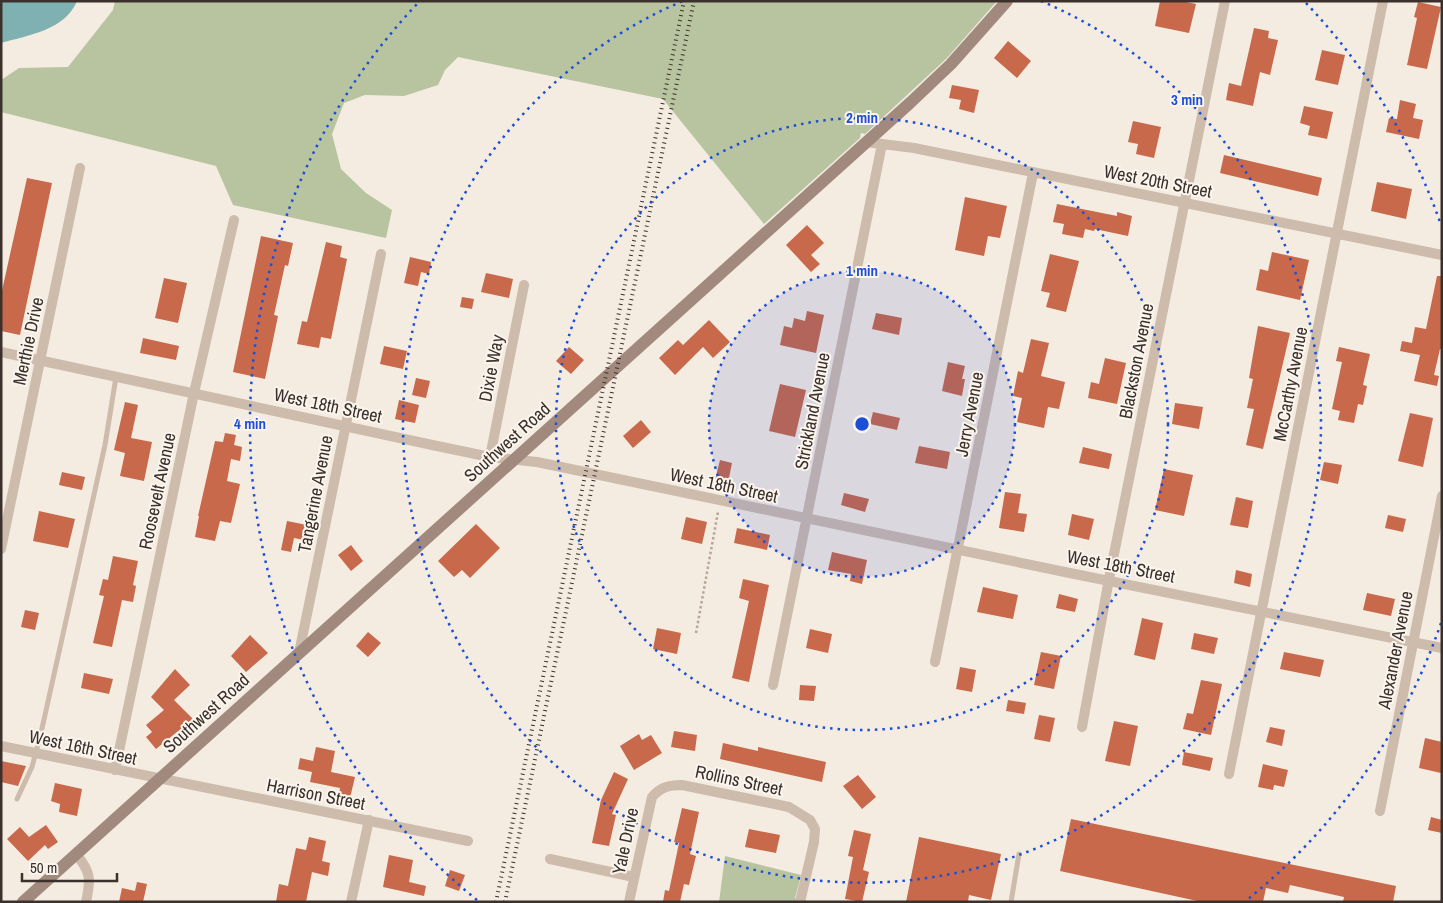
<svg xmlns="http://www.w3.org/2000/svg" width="1443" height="903" viewBox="0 0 1443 903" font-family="'Archivo Narrow',sans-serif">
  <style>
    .green { fill: #b8c4a0 }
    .water { fill: #7fb0b2 }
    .building { fill: #c8694b }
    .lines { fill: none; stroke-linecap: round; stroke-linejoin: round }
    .path { stroke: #b9a596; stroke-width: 2.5; stroke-dasharray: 2.5 2.5; stroke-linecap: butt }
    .lane { stroke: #cdbbac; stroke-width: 5 }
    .street { stroke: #cdbbac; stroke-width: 10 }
    .secondary { stroke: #a18a7d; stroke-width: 12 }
    .rail { stroke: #3b302b; stroke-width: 4; stroke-dasharray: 1 4; stroke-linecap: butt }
    .ring { fill: none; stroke: #1d4ed8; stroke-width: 2.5; stroke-dasharray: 2.5 5 }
    .labels { text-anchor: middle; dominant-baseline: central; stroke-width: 4; stroke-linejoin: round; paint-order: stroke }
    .street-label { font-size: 18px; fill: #3b302b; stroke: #fbf5ee }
    .centre { fill: #1d4ed8; stroke: #fbf5ee; stroke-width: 2.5 }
    .ring-label { font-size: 15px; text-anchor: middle; font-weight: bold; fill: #1d4ed8; stroke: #fbf5ee; stroke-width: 4; stroke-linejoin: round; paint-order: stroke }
  </style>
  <rect width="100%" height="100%" fill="#f4ebe1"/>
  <path class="green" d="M115,1H997L947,58L865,134L861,133L860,138L764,224L663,99L458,57L445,70L438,85L404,96L365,95L344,103L332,134L341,169L366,193L392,210L386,238L233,205L216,166L1,112V80L19,68L68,67L113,10Z
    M725,856L801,875L795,898L813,902H719Z"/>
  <path class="water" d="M1,1H77C65,30 29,35 1,43Z"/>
  <path class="building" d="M1160,1H1181L1196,4L1189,33L1155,26Z
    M1418,2L1441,7L1427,69L1407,65L1417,18L1414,17Z
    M1254,28L1269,31L1268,38L1278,40L1270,75L1260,72L1253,106L1226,100L1229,83L1241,86Z
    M1008,41L1031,61L1017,78L994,58Z
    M1322,50L1345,55L1338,85L1315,80Z
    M952,85L979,90L974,113L959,109L961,100L949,98Z
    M1400,100L1416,104L1413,118L1423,120L1419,139L1386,132L1389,118L1397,119Z
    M1304,106L1333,112L1327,139L1308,135L1310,126L1300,123Z
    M1133,121L1161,127L1154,158L1136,154L1138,144L1128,142Z
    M1224,155L1322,178L1318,196L1220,173Z
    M27,178L52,183L20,335L1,331V295Z
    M1377,182L1412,189L1406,219L1371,211Z
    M965,197L1007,206L1000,238L988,236L984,256L955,250Z
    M1057,204L1117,216V212L1132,216L1128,236L1095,229L1094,231L1085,229L1083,238L1062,234L1064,224L1053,222Z
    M807,225L824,243L811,255L820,264L811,272L786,245Z
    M261,236L293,243L288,266L285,265L274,315L278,316L265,379L233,372Z
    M326,242L342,246L340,257L347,259L331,339L321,337L319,348L297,344L302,321L307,322Z
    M1272,252L1309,260L1300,300L1256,290L1260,269L1268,271Z
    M1050,254L1079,261L1066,312L1046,307L1050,293L1041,291Z
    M410,257L431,262L429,274L421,272L418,286L404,283Z
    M486,273L513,279L509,298L481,292Z
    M1437,276H1442V349H1440L1434,375L1439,376L1437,386L1414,381L1420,355L1400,351L1402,341L1412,343L1415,327L1426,329Z
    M164,278L187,283L178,323L155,318Z
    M462,297L474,299L472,309L460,307Z
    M807,311L824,315L816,353L780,345L784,326L792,328L794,318L805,321Z
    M876,313L902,318L899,335L872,329Z
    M709,320L730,342L713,358L703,347L675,375L659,358L678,340L683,345Z
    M1258,326L1290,333L1263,449L1246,445L1254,409L1247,408L1253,379L1249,378Z
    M143,338L179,346L176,360L140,353Z
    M1031,339L1049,343L1041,376L1065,382L1059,409L1048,407L1044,428L1017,422L1022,398L1013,396L1018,371L1023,373Z
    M384,346L407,351L403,369L380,364Z
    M569,347L584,360L571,374L556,361Z
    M1339,347L1370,354L1363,385L1367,386L1363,405L1358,404L1354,423L1338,420L1340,411L1332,409L1342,362L1336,361Z
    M1105,358L1126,363L1117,404L1088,398L1091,382L1099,384Z
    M948,362L965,366L962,379H965L962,396L942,391Z
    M416,378L430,381L426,398L412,395Z
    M780,384L806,390L795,437L769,431Z
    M399,400L419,405L415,423L395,419Z
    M125,402L138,405L131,438L152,442L144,481L120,476L125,453L114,450Z
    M1175,403L1203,407L1199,429L1172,424Z
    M873,412L900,418L897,430L870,424Z
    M1410,413L1433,418L1423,467L1398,461Z
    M641,420L651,432L633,448L623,436Z
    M225,433L236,435L234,445L242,447L240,461L231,459L227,481L240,484L231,523L220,521L215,541L195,537L199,516H198L215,441L223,442Z
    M919,446L950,452L947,469L915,463Z
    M1083,447L1112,454L1109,469L1079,463Z
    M720,460L732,463L728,483L715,480Z
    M1324,462L1342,465L1338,484L1320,480Z
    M1164,469L1193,475L1184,516L1155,510Z
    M62,472L85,477L82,490L59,485Z
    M1005,492L1021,494L1018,513L1027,514L1024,532L999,528Z
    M844,493L869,499L865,512L841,505Z
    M1236,497L1253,501L1248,528L1230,525Z
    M39,511L75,519L68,548L33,541Z
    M1072,514L1094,519L1089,540L1068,535Z
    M1388,515L1406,519L1403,532L1385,528Z
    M686,517L707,522L702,544L681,539Z
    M287,521L307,525L304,540L294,538L291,552L281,550Z
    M476,524L500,548L470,578L462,570L454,577L438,561Z
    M737,528L770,535L767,550L734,543Z
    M351,545L363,561L351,571L338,555Z
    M832,552L867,560L862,584L850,581L851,574L828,570Z
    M113,556L138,561L133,585L136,586L133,602L122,600L112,647L93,643L104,596L99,595L103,579L108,580Z
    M1236,570L1252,574L1250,587L1234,583Z
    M743,579L769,585L749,682L732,678L749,601L739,598Z
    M983,587L1018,595L1013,619L977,612Z
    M1367,593L1395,599L1391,616L1363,610Z
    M1059,594L1078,599L1075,612L1056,608Z
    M25,610L39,613L35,630L21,627Z
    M1142,618L1163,623L1155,660L1134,655Z
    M657,628L681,633L677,654L653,649Z
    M810,629L832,634L828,653L806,648Z
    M368,632L381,643L368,657L356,646Z
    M1194,633L1218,638L1214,654L1191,649Z
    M250,635L268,653L246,672L231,656Z
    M1041,652L1061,656L1054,689L1034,685Z
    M1284,652L1324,660L1320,677L1280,669Z
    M960,667L976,670L972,692L956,689Z
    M175,669L190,685L174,700L193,719L156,749L146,737L152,732L146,725L164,710L151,697Z
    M84,673L113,679L109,694L81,688Z
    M1201,680L1222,684L1211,735L1183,729L1187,713L1193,714Z
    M800,685L816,686L814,701L799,700Z
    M1008,700L1026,703L1024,714L1006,711Z
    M1039,715L1055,718L1050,742L1034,739Z
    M1114,721L1138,726L1130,766L1105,761Z
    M1270,727L1285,730L1282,746L1266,742Z
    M674,731L697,735L695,751L671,747Z
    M639,734L642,740L651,735L662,753L634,770L620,746Z
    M1425,738L1442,742L1441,773L1419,768Z
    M723,743L758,751V747L826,762L822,782L720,759Z
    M316,747L335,751L331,772L355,777L350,798L339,795L340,788L310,782L312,772L298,769L300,758L313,761Z
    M1184,752L1213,758L1210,771L1182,765Z
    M1,761L26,766L18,786L1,782Z
    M1263,764L1288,770L1284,787L1274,785L1273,790L1258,787Z
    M614,772L628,779L612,814L616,815L609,846L592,843L601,800Z
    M858,775L876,797L862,809L843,786Z
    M55,783L82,789L77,816L59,812L60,804L51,801Z
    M682,808L699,812L690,854L696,856L689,885L684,884L680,902H663L665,890L669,891L679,843L674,842Z
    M1431,817L1442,820V833L1428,830Z
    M1071,819L1396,886L1393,902H1343L1344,897L1290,885L1288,893L1266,888L1263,902H1202L1060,871Z
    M46,825L58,842L48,849L45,845L28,861L7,839L20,827L29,837Z
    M749,829L780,835L776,853L745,847Z
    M854,830L871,834L863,870L869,872L862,902L845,899L853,857L848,856Z
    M309,837L326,841L322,861L330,863L328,876L312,872L306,902H276L279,884L288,886L296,848L306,850Z
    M919,837L1001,854L991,900L969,895L968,902H906Z
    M389,855L413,860L409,882L426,886L424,896L383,887Z
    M450,870L465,875L459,891L445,886Z
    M137,882L147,884L143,902H119L122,888L135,891Z"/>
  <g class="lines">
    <path class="path" d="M696,633L718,512"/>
    <path class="lane" d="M17,799L32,767L41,733L105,445L116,377
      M1011,902L1019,854"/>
    <path class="street" d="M866,142L914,148L1442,255
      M1,352L437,446L490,457L537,462C838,526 1140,588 1442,648
      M490,457L524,285
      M1,549L80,168
      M299,653L381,254
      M935,662L1033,173
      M773,685L882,144
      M1082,727L1109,579L1225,1
      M1,746L468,841
      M115,770L194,393L234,220
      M1229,774L1383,1
      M1380,811L1442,496
      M76,854C91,872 91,879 86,902
      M550,859L634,877
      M351,902L369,820
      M629,902L652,797C661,787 669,785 682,785L789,807L810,820L815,829L814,842L800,902"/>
    <path class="secondary" d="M23,902L911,102L951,64L1007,1"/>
    <path class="rail" d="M496,902L684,1
      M505,902L694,1"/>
  </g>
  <circle cx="862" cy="424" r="153" fill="#1d4ed8" fill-opacity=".12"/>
  <g class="ring">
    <circle cx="862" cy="424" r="153"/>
    <circle cx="862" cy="424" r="306"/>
    <path d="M1041 1A459 459 0 1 1 683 1"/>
    <path d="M1441 623A612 612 0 0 1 1247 900M477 900A612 612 0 0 1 418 3M1306 3A612 612 0 0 1 1441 225"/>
  </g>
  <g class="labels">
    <g class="street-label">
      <text transform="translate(1158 181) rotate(11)">West 20th Street</text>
      <text transform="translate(28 341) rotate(-78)">Merthie Drive</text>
      <text transform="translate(1136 361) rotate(-79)">Blackston Avenue</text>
      <text transform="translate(491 368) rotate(-79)">Dixie Way</text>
      <text transform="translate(1290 384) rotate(-79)">McCarthy Avenue</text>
      <text transform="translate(328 405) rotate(12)">West 18th Street</text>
      <text transform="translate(812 411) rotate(-79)">Strickland Avenue</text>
      <text transform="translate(969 414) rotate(-79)">Jerry Avenue</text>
      <text transform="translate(507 442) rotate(-42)">Southwest Road</text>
      <text transform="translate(724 485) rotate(12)">West 18th Street</text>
      <text transform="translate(157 491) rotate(-78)">Roosevelt Avenue</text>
      <text transform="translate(315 494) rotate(-79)">Tangerine Avenue</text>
      <text transform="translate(1121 566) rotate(11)">West 18th Street</text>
      <text transform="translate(1395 650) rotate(-79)">Alexander Avenue</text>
      <text transform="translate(206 713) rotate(-42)">Southwest Road</text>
      <text transform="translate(83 747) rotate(12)">West 16th Street</text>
      <text transform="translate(739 780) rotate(12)">Rollins Street</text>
      <text transform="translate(316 794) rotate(11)">Harrison Street</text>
      <text transform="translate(625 841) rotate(-78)">Yale Drive</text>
    </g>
  </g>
  <circle cx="862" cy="424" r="8" class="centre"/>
  <g class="ring-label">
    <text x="1187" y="105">3 min</text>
    <text x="862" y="123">2 min</text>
    <text x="862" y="276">1 min</text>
    <text x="250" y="429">4 min</text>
  </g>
  <rect width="1443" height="903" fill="none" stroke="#3b302b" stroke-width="5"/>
  <path d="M22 873v8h95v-8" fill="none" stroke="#3b302b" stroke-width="2.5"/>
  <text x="30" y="873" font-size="15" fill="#3b302b" stroke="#fbf5ee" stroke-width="4" paint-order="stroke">50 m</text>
</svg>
